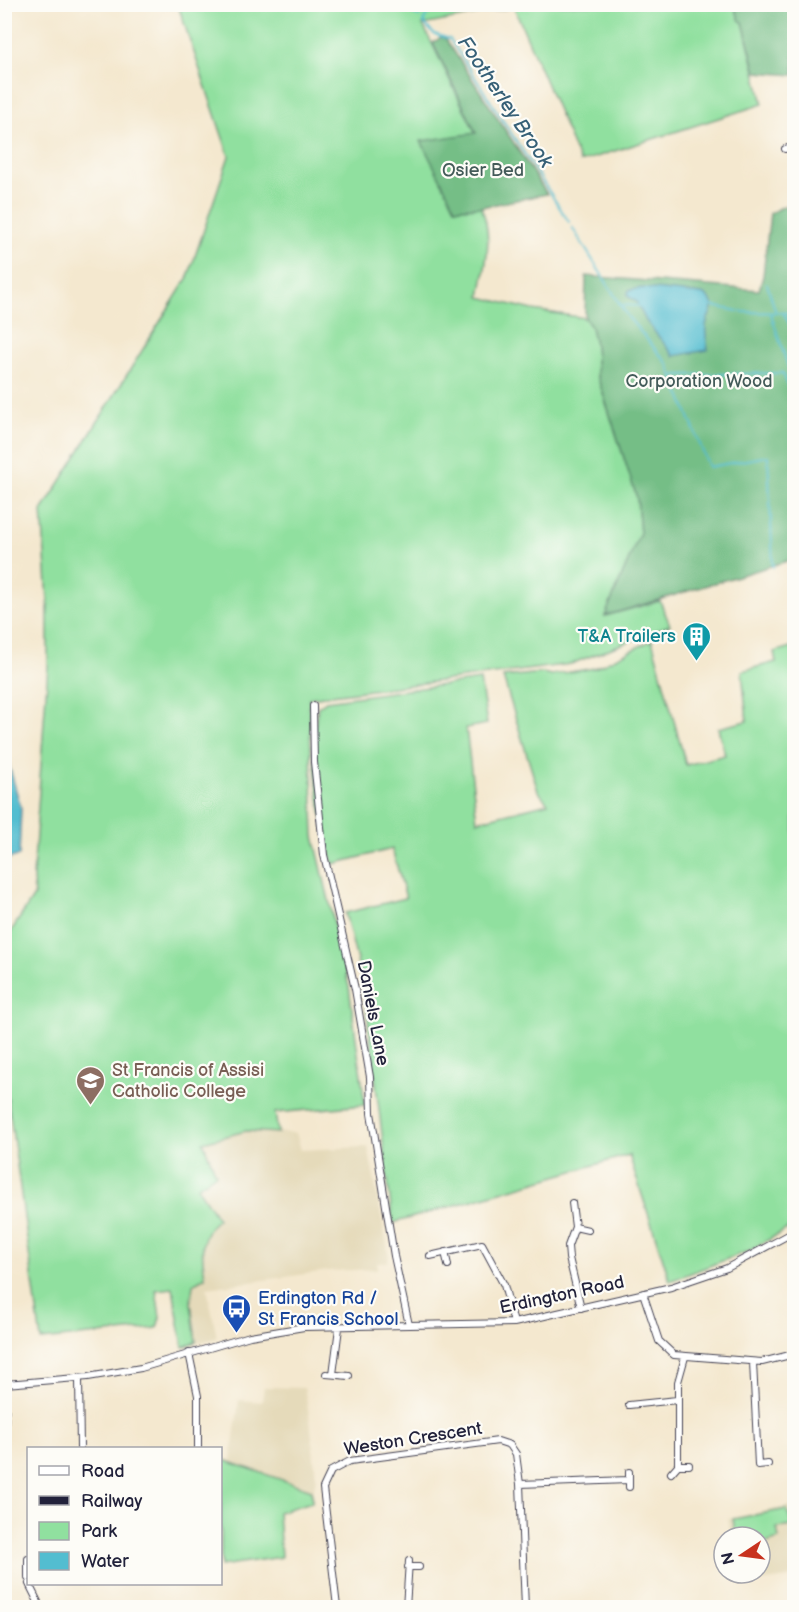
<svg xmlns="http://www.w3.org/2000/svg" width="799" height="1612" viewBox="0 0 799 1612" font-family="'Balsamiq Sans',sans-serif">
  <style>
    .built { fill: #e5daba }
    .green { fill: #90e09f; stroke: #59816d; stroke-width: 1.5 }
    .forest { fill: #74be86; stroke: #4b7060; stroke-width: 1.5 }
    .water { fill: #53bdd0; stroke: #3a7086; stroke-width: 1.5 }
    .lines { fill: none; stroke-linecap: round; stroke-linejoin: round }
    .stream { stroke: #53bdd0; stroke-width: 2 }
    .street-casing { stroke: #424051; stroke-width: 8 }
    .street { stroke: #fff; stroke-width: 6 }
    .rail { stroke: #22223b; stroke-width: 2; stroke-dasharray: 9 4.5; stroke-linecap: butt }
    .street-bridge-casing { stroke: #424051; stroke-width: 8; stroke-linecap: butt }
    .street-bridge { stroke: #fff; stroke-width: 6 }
    .labels { text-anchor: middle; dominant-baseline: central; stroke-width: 4.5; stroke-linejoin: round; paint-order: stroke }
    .park-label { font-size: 18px; fill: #435b59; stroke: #fdfcf7 }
    .culture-label { font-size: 18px; fill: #0d838f; stroke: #fdfcf7; text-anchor: end }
    .street-label { font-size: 18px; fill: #22223b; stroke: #fdfcf7 }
    .education-label { font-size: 18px; fill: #785e54; stroke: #fdfcf7; text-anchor: start }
    .transit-label { font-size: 18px; fill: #164399; stroke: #fdfcf7; text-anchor: start }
    .water-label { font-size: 20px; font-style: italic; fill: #366077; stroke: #fdfcf7 }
  </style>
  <rect width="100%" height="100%" fill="#fdfcf7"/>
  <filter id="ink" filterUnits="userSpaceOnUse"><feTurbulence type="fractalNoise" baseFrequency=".0167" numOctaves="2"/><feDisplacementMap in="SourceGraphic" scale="12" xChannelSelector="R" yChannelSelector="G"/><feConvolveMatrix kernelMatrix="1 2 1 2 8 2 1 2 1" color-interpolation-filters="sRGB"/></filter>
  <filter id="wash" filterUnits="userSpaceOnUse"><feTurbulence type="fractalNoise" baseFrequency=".008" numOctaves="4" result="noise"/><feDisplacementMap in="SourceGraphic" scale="24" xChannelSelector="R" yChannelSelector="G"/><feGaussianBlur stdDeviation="1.35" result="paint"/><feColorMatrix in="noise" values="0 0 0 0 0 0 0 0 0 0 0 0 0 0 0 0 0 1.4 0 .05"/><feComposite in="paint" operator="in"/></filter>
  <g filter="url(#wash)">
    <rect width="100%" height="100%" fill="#f4e8cf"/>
    <path class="built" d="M4,942L183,1146L246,1131L296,1133L301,1150L368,1147L389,1257L387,1262L377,1263V1269L327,1271L207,1288L217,1338L183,1347L173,1288L156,1290L160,1317L157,1328L41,1340L5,1078Z
      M264,1387L304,1388L310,1420L316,1477L312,1502L278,1512L281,1557L221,1566L220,1459L231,1461L239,1400L262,1402Z
      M794,1505V1577L739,1585L737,1573H760V1537H731L728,1519Z"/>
    <path class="green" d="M178,5H734L740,20L743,22L763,104L580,162L514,7L423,25L476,134L422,141L455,208L481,207C494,236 485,267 480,297L533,310L585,318L591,327L595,344L597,375L637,498L640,533L605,616L660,601L670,625L571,664L309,698L314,836L349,987L365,1105L275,1113L278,1133L246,1131L203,1142L216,1174L197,1187L218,1219C198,1235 202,1254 205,1277L193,1284L191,1302L196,1342L183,1347L173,1288L156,1290L160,1317L157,1328L41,1340L5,1078L4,942L34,896L33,877L48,665V601L42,511L188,277L229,156Z
      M652,640L686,765L725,755L718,728L747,721L742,671L776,662L774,652L794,646V1225L751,1250L670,1281L629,1155L393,1223L364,988L345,913L406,898L392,849L333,864C321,818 308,753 318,707L326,701L480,680L487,724L466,728L477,821L548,803L538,791L503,677L543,673L551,675L595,668Z
      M221,1459L312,1490V1502L278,1512L281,1557L221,1566Z
      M787,1509L792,1526L777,1528L779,1539L760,1545V1537H736L733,1519Z"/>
    <path class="forest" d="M734,5H794V75L756,72L743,22L740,21Z
      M441,37L446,39L547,194L481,207L455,208L421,141L476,133L433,43Z
      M793,202L794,559L605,616L640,533L637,498L597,375L595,344L591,327L585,318L586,276L759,290L763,276L770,213Z"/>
    <path class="water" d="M644,288L702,294C722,303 707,314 706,326C705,334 707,343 708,350L674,356L646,321L636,301L627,296L629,290Z
      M5,751L21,808L19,856L5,859Z"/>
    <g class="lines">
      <path class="stream" d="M397,4L419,16
        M435,4L423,22L434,34L450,39L569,222
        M572,227L628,317L668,364L709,467L768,456L773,567
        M767,284L776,313
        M620,305L640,306
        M712,306L738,311
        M741,312L794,313
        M771,314L794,385
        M784,314L794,332
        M675,375L783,373L794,402"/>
    </g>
  </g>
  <g filter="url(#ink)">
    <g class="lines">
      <defs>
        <path id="street" d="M785,149L794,146
          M313,706L314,762L324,855L355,989L370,1077L371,1113L394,1256L409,1325
          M572,1203L575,1227L568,1246L569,1258L581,1308
          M575,1227L588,1230
          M445,1252L448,1265
          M430,1256L482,1244L504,1285L514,1323
          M643,1293L659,1341L674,1355L762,1362L794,1354
          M189,1353L198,1396V1448
          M753,1362L758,1465L768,1464
          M326,1374L349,1376
          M333,1374L339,1328
          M79,1378L80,1448
          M18,1383L88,1377L141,1368L250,1336L304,1327L514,1323L671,1287L727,1268L794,1232
          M629,1405L677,1400
          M678,1465V1382L685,1357
          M629,1472V1487
          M671,1473L678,1465H689
          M520,1484L628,1480
          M28,1559V1578
          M408,1567H419
          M29,1584L41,1608
          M337,1607L323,1488L331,1471L350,1461L498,1441L510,1445L516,1454L520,1484L525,1608
          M326,1608H350
          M406,1608L409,1561"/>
      </defs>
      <use href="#street" class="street-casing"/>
      <use href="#street" class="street"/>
      <path class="rail" d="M4,1323L9,1385L4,1601"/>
      <defs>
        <path id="street-bridge" d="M4,1384L18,1383"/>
      </defs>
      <use href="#street-bridge" class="street-bridge-casing"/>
      <use href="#street-bridge" class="street-bridge"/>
    </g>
  </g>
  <defs>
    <symbol id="building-pin" viewBox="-11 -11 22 30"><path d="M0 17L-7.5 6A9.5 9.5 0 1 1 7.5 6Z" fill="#0f9aa8" stroke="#fdfcf7"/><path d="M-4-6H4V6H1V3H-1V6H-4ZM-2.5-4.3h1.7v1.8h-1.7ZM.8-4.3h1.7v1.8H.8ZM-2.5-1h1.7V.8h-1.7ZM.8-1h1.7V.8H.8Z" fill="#fff"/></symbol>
    <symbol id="school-pin" viewBox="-11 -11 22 30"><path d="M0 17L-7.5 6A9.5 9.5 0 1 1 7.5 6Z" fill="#8d6e63" stroke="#fdfcf7"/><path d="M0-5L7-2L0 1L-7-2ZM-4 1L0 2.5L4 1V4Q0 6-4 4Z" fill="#fff"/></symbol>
    <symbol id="bus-pin" viewBox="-11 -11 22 30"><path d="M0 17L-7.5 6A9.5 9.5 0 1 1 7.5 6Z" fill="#1a4fb4" stroke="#fdfcf7"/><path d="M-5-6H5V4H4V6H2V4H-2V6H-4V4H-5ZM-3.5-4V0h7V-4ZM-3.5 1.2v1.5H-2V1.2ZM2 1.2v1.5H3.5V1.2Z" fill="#fff"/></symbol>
  </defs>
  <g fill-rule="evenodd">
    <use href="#building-pin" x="680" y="620" width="33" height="45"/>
    <use href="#school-pin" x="74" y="1064" width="33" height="45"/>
    <use href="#bus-pin" x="220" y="1292" width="33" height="45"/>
  </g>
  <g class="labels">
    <g class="park-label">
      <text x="483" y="170">Osier Bed</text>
      <text x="699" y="381">Corporation Wood</text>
    </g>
    <g class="culture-label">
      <text x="676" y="636">T&amp;A Trailers</text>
    </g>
    <g class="street-label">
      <text transform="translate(373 1013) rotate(79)">Daniels Lane</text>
      <text transform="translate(562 1295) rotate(-12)">Erdington Road</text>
      <text transform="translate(413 1439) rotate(-9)">Weston Crescent</text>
    </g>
    <g class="education-label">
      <text x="112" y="1070">St Francis of Assisi<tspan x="112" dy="21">Catholic College</tspan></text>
    </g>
    <g class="transit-label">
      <text x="258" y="1298">Erdington Rd /<tspan x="258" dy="21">St Francis School</tspan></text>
    </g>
    <g class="water-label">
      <text transform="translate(505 102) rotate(56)">Footherley Brook</text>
    </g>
  </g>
  <rect width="799" height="1612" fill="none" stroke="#fdfcf7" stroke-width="24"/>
  <rect x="27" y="1447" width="195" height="138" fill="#fdfcf7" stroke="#a5a5ac" stroke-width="1.5"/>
  <rect x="39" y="1466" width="30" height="9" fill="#ffffff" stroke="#a5a5ac" stroke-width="1.5"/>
  <text x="81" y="1477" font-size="18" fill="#22223b">Road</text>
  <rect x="39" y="1496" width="30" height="9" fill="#22223b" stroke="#a5a5ac" stroke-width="1.5"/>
  <text x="81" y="1507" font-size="18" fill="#22223b">Railway</text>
  <rect x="39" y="1522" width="30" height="18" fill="#90e09f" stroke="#a5a5ac" stroke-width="1.5"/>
  <text x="81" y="1537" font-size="18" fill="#22223b">Park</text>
  <rect x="39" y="1552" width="30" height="18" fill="#53bdd0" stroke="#a5a5ac" stroke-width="1.5"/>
  <text x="81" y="1567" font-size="18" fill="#22223b">Water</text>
  <g transform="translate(742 1555) rotate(257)"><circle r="28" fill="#fdfcf7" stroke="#a5a5ac" stroke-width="1.5"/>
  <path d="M0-4.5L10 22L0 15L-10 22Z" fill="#c8321e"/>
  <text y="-9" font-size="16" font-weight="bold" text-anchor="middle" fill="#22223b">N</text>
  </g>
</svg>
